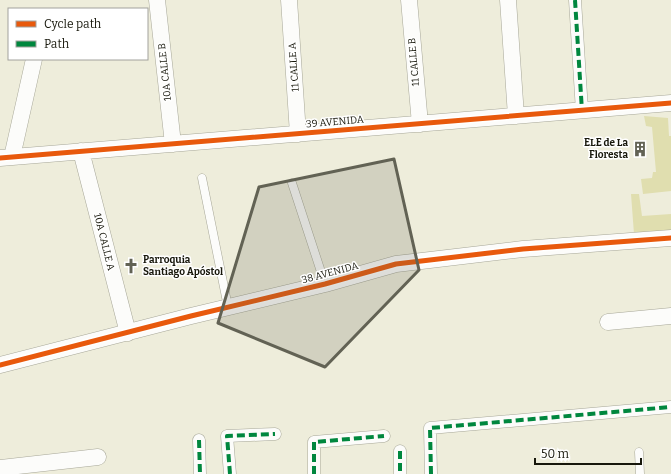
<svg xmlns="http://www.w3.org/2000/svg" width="671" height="474" viewBox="0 0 671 474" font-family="Bitter,serif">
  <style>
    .green { fill: #e0deaf }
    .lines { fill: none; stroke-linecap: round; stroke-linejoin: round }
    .service-casing { stroke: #a7a798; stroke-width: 9 }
    .pedestrian-casing { stroke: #a7a798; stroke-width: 13 }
    .minor-casing { stroke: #a7a798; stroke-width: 17 }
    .service { stroke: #fcfcfa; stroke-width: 8 }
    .pedestrian { stroke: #fcfcfa; stroke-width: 12 }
    .minor { stroke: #fcfcfa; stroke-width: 16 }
    .quiet { stroke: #00873e; stroke-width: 4; stroke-dasharray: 8 4; stroke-linecap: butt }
    .cycleway-casing { stroke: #fff; stroke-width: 8 }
    .cycleway { stroke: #e8590c; stroke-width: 5 }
    .marked { fill: #626254; fill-opacity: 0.2; stroke: #626254; stroke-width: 3; stroke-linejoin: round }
    .labels { text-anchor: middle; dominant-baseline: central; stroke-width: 3; stroke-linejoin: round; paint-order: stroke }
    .street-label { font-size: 10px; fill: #17170b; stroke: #fff }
    .poi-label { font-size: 10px; font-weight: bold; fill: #17170b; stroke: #fff; text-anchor: end }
  </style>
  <rect width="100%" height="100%" fill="#eeeddb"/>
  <path class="green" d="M644,116L668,118L669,136H671V191L643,194L641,179L652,178L653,172H656L652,127L646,126Z
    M631,194H639L642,216L671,214V231L634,234Z"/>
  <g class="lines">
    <defs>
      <path id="service" d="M202,178L228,307
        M292,183L325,284
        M639,452L640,474"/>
      <path id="pedestrian" d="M575,0L582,111
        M199,440L200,474
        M400,451V474
        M230,474L227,436L275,434
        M314,474V442L384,436
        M431,474L430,428L671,407"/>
      <path id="minor" d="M157,0L173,144
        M289,0L298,134
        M409,0L420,124
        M508,0L516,116
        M81,151L128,333
        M12,157L34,59
        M0,158L671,103
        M608,322L671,316
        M0,365L191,316L325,284L396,264L523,249L671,238
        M0,468L98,457"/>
    </defs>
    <use href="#service" class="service-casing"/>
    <use href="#pedestrian" class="pedestrian-casing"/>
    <use href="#minor" class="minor-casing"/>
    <use href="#service" class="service"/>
    <use href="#pedestrian" class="pedestrian"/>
    <use href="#minor" class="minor"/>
    <path class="quiet" d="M575,0L582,111
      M199,440L200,474
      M400,451V474
      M230,474L227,436L275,434
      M314,474V442L384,436
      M431,474L430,428L671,407"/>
    <defs>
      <path id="cycleway" d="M0,158L671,103
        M0,365L191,316L325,284L396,264L523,249L671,238"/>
    </defs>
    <use href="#cycleway" class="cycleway-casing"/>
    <use href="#cycleway" class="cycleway"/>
  </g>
  <path class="marked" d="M394,159L419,270L325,367L218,323L259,187Z"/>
  <defs>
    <symbol id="building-bare" viewBox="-9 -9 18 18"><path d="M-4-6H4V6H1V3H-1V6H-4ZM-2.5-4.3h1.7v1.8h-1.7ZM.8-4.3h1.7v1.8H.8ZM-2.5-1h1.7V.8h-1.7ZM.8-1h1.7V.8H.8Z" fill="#626254" stroke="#fff" stroke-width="2.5" paint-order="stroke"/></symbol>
    <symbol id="church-bare" viewBox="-9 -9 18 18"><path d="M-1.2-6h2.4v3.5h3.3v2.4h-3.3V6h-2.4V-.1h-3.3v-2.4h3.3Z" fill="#626254" stroke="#fff" stroke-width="2.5" paint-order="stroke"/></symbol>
  </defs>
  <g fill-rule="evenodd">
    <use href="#building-bare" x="629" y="138" width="22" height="22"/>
    <use href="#church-bare" x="120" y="255" width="22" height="22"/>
  </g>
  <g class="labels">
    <g class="street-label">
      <text transform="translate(414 62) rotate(-95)">11 CALLE B</text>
      <text transform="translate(294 67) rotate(-94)">11 CALLE A</text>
      <text transform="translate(165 72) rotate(-96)">10A CALLE B</text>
      <text transform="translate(335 122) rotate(-5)">39 AVENIDA</text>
      <text transform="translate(104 242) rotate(76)">10A CALLE A</text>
      <text transform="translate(330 273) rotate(-15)">38 AVENIDA</text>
    </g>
    <g class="poi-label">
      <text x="628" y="143">ELE de La<tspan x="628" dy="12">Floresta</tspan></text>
      <text x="143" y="260" text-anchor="start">Parroquia<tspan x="143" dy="12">Santiago Apóstol</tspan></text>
    </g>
  </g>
  <rect x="8" y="8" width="140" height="52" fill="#ffffff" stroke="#a2a29d"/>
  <rect x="16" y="21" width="20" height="6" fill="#e8590c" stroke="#a2a29d"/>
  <text x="44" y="28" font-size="12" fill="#17170b">Cycle path</text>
  <rect x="16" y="41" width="20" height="6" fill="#00873e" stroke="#a2a29d"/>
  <text x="44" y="48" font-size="12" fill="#17170b">Path</text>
  <path d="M535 458v6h106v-6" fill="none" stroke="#17170b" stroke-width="2"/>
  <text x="541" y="458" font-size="12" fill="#17170b" stroke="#ffffff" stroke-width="3" paint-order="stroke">50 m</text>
</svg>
